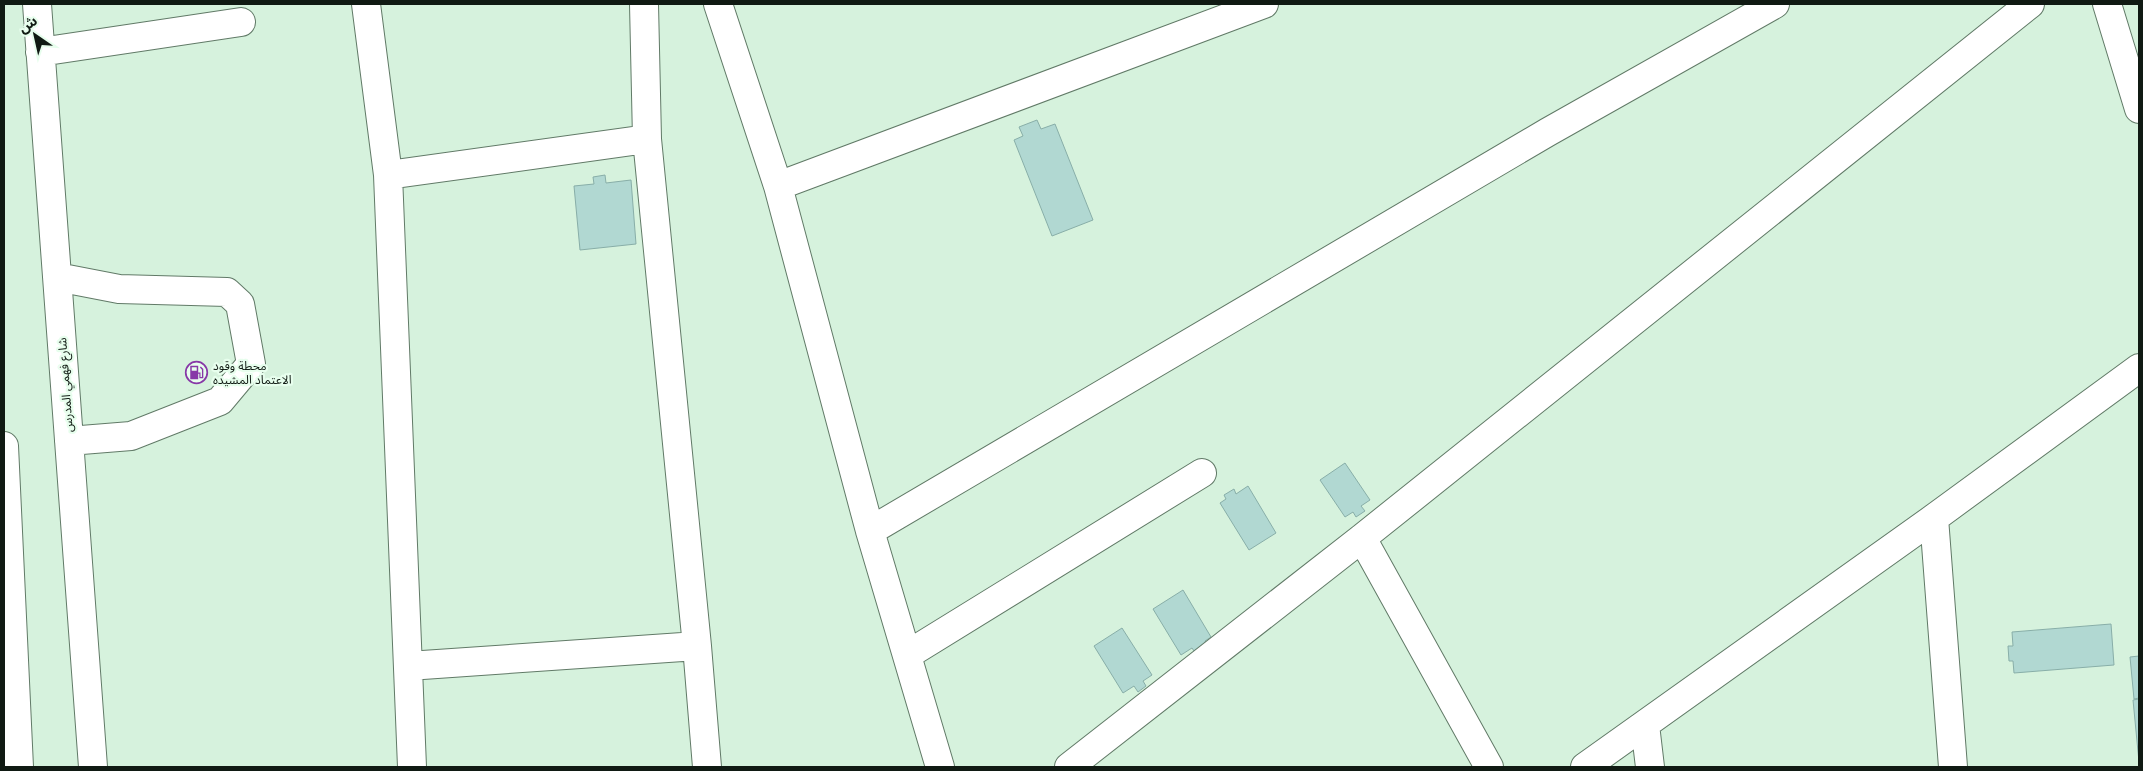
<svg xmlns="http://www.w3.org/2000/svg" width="2143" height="771" viewBox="0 0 2143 771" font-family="'PT Sans','Noto Sans Arabic',sans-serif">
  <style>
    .building { fill: #b1d8d2; stroke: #88aea8 }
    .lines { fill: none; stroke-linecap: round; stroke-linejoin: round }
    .minor-casing { stroke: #617a67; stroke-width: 30 }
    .minor { stroke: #fff; stroke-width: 28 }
    .labels { text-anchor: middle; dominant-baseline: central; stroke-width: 4.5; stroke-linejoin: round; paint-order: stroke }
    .poi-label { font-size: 12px; fill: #101a13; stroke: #e7feed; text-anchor: start }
    .street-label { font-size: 12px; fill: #101a13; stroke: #e7feed }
  </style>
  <rect width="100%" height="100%" fill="#d6f2dd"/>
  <path class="building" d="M1037,120L1041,129L1055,124L1093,220L1052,236L1014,140L1023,136L1019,127Z
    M605,175L606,183L631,180L636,244L580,250L574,186L594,184L593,177Z
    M1345,463L1370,500L1361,506L1365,511L1356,517L1353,512L1345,517L1320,480Z
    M1248,486L1276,533L1249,550L1220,503L1226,499L1224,495L1234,489L1236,494Z
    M1183,590L1211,637L1205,641L1208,647L1196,654L1192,648L1181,655L1153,609Z
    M2111,624L2114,665L2014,673L2013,661H2009L2008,646H2013L2012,632Z
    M1122,628L1152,675L1143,681L1146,686L1138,692L1134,686L1123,693L1094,646Z
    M2139,656V698L2134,699L2130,657Z
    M2139,699V762L2133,700Z"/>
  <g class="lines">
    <defs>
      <path id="minor" d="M37,4L93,767
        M366,4L388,175L412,767
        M644,4L647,139L697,646L707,767
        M718,4L778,186L870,531L940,767
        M2107,4L2139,109
        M40,52L241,22
        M388,175L647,139
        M778,186L1264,4
        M57,277L119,289L227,292L240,304L251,364L220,401L131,436L69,441
        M4,446L19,767
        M1934,518L1953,767
        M870,531L1548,132L1775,4
        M1362,538L1489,767
        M907,655L1202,473
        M408,666L697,646
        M1645,725L1650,767
        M1069,767L1362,538L2030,4
        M1585,767L1934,518L2139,368"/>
    </defs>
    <use href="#minor" class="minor-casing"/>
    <use href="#minor" class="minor"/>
  </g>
  <defs>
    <symbol id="fuel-ring" viewBox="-11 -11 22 22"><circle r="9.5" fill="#e7feed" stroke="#8738a7" stroke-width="1.5"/><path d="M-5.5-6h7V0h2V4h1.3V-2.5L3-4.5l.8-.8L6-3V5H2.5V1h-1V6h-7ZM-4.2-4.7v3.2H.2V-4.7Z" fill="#8738a7"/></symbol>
  </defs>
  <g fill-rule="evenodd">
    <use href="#fuel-ring" x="184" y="360" width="25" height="25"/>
  </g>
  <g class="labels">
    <g class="poi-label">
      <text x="213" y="365">محطة وقود<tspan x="213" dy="14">الاعتماد المشيده</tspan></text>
    </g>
    <g class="street-label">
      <text transform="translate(65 385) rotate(-94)">شارع فهمي المدرس</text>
    </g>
  </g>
  <rect width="2143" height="771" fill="none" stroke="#101a13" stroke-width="10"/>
  <g transform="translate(35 35) rotate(326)" stroke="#e7feed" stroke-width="4" paint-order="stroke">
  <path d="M0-4L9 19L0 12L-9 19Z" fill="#101a13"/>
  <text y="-8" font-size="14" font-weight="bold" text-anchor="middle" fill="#101a13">ش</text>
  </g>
</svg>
